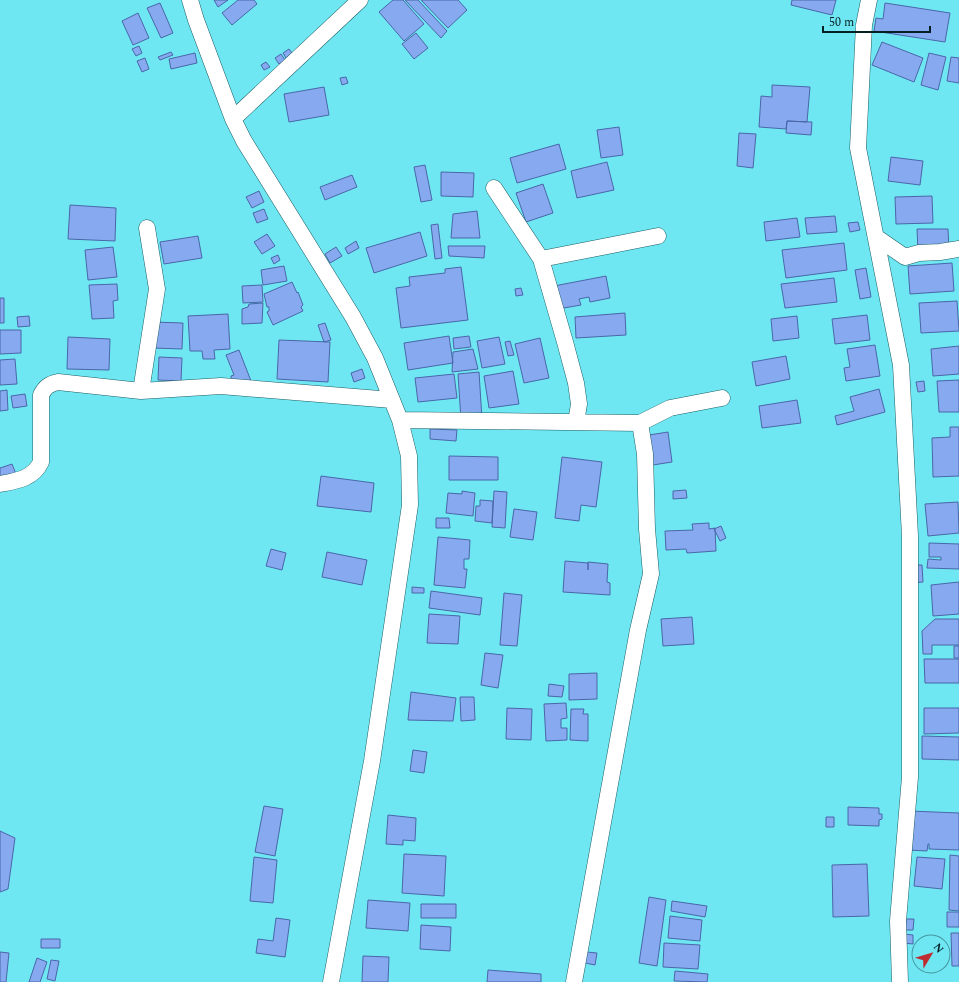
<svg xmlns="http://www.w3.org/2000/svg" width="959" height="982" viewBox="0 0 959 982" font-family="Spectral,serif">
  <style>
    .building { fill: #87a9ef; stroke: #4967a8 }
    .lines { fill: none; stroke-linecap: round; stroke-linejoin: round }
    .street-casing { stroke: #1b5e64; stroke-width: 17 }
    .street { stroke: #fff; stroke-width: 16 }
  </style>
  <rect width="100%" height="100%" fill="#6fe7f3"/>
  <path class="building" d="M214,0H228L218,7Z
    M238,0H254L257,4L232,25L222,13Z
    M393,0H403L424,24L404,41L379,12Z
    M405,0H418L447,31L441,38Z
    M421,0H458L467,10L448,28Z
    M792,0H836L832,15L791,5Z
    M160,3L173,33L161,38L147,8Z
    M885,3L950,13L945,42L874,31L876,18L883,19Z
    M138,13L149,38L133,45L122,21Z
    M416,33L428,48L414,59L402,44Z
    M882,42L923,58L914,82L872,65Z
    M139,46L142,53L136,56L132,49Z
    M289,49L292,53L286,58L283,53Z
    M171,52L173,55L160,60L158,57Z
    M195,53L197,63L171,69L169,59Z
    M929,53L946,57L938,90L921,85Z
    M281,54L285,60L279,64L275,58Z
    M951,57L959,58V83L947,81Z
    M145,58L149,69L142,72L137,61Z
    M266,62L270,67L264,70L261,65Z
    M346,77L348,83L342,85L340,78Z
    M772,85L810,87L807,122L787,121L786,129L759,127L761,96L772,97Z
    M324,87L329,115L289,122L284,94Z
    M787,121L812,122L811,135L786,133Z
    M619,127L623,155L601,158L597,130Z
    M739,133L756,134L753,168L737,166Z
    M559,144L566,169L517,183L510,158Z
    M891,157L923,161L920,185L888,181Z
    M607,162L614,190L577,198L571,171Z
    M425,165L432,200L421,202L414,167Z
    M441,172L474,173L473,197L441,196Z
    M352,175L357,187L325,200L320,187Z
    M543,184L553,213L526,222L516,193Z
    M259,191L264,202L252,208L246,197Z
    M932,196L933,223L896,224L895,197Z
    M70,205L116,208L115,241L68,239Z
    M264,209L268,219L257,223L253,213Z
    M477,211L480,238H451L453,214Z
    M835,216L837,232L807,234L805,218Z
    M797,218L800,237L766,241L764,222Z
    M858,222L860,230L850,232L848,223Z
    M438,224L442,258L435,259L431,225Z
    M917,229H948L949,251H918Z
    M420,232L427,256L374,273L366,248Z
    M267,234L275,246L262,254L254,242Z
    M198,236L202,258L164,264L160,242Z
    M356,241L359,248L348,254L345,248Z
    M844,243L847,270L786,278L782,250Z
    M448,246H485L484,258L449,256Z
    M113,247L117,277L88,280L85,250Z
    M336,247L342,256L330,263L325,254Z
    M278,255L280,260L274,264L271,258Z
    M952,263L954,291L910,294L908,266Z
    M284,266L287,281L263,285L261,270Z
    M461,267L468,320L401,328L396,288L410,286L409,277L445,273V269Z
    M866,268L871,297L860,299L855,270Z
    M606,276L610,298L590,302L589,297L579,299L581,305L558,309L554,286Z
    M834,278L837,302L785,308L781,284Z
    M292,282L297,293L298,292L303,305L301,307L303,311L273,325L267,312L269,311V307H267L264,294Z
    M117,284L118,300L113,301L114,318L92,319L89,285Z
    M262,285L263,302L243,303L242,286Z
    M521,288L523,295L516,296L515,289Z
    M0,298H4V323H0Z
    M957,301L959,331L921,333L919,303Z
    M263,303L262,323L242,324V309L248,307L249,304Z
    M625,313L626,335L576,338L575,317Z
    M228,314L230,349L214,350L215,359H203L202,351H190L188,316Z
    M867,315L870,340L835,344L832,319Z
    M29,316L30,326L18,327L17,317Z
    M797,316L799,338L773,341L771,319Z
    M153,322L183,323L182,349L153,348Z
    M325,323L331,340L324,342L318,325Z
    M0,330H21V353L0,354Z
    M449,336L453,363L408,370L404,343Z
    M469,336L471,347L454,349L453,338Z
    M68,337L110,339L109,370L67,369Z
    M499,337L505,364L482,368L477,341Z
    M540,338L549,378L524,383L515,344Z
    M279,340L330,342L328,382L277,379Z
    M510,341L514,355L508,356L505,342Z
    M875,345L880,376L846,381L844,368L850,367L847,349Z
    M959,346V374L933,376L931,349Z
    M473,349L478,369L452,372L453,352Z
    M239,350L251,381L232,383L231,376L234,375L226,355Z
    M786,356L790,379L756,386L752,362Z
    M159,357L182,358L181,381L158,380Z
    M15,359L17,384L0,385V360Z
    M362,369L365,378L354,382L351,373Z
    M513,371L519,404L489,408L484,376Z
    M479,372L482,419L461,420L458,374Z
    M454,374L457,398L418,402L415,378Z
    M959,380V412H939L937,381Z
    M924,381L925,391L918,392L916,382Z
    M879,389L885,412L837,425L835,416L854,411L850,397Z
    M7,390L8,410L0,411V391Z
    M25,394L27,406L13,408L11,396Z
    M797,400L801,423L762,428L759,406Z
    M950,427H959V476L933,477L932,438L950,437Z
    M430,429L457,430L456,441L430,439Z
    M668,432L672,462L653,465L649,435Z
    M449,456L498,457V480H449Z
    M562,457L602,462L596,507L581,505L579,521L555,518Z
    M12,464L16,474L0,479V468Z
    M321,476L374,483L371,512L317,506Z
    M686,490L687,498L673,499V491Z
    M462,491L475,493L473,516L446,513L448,493L462,494Z
    M494,491L507,492L505,528L492,527Z
    M480,500L493,501L492,523L475,521L476,506H480Z
    M958,502L959,533L928,536L925,504Z
    M514,509L537,512L533,540L510,537Z
    M436,518H449L450,528H436Z
    M709,523V529L715,528L716,551L687,553L686,549L666,550L665,531L693,530L692,524Z
    M721,526L726,538L720,541L714,529Z
    M438,537L470,540L469,559H464V569H467L465,588L434,585Z
    M929,543L959,544V569L927,568L928,559L941,560V557H929Z
    M271,549L286,553L282,570L266,566Z
    M327,552L367,560L362,585L322,577Z
    M565,561L588,563V570V562L608,564L607,582L610,583V595L563,592Z
    M910,565H922L923,582L911,583Z
    M959,582V614L933,616L931,585Z
    M412,587L424,588V593H412Z
    M431,591L482,598L480,615L429,608Z
    M504,593L522,595L517,646L500,645Z
    M429,614L460,616L458,644L427,643Z
    M692,617L694,644L663,646L661,619Z
    M935,619H959V645H932V654H923L922,631Z
    M954,646H959V658H954Z
    M485,653L503,655L498,688L481,685Z
    M924,659H959V683H925Z
    M597,673V699L569,700V674Z
    M549,684L564,686L562,697L548,696Z
    M411,692L456,698L453,721L408,720Z
    M460,697H474L475,720L461,721Z
    M566,703L567,718L561,719V728H567V740L546,741L544,704Z
    M507,708L532,709L531,740L506,739Z
    M924,708H959V733L924,734Z
    M571,709H584L583,714H588V741L570,740Z
    M922,736L959,737V760L922,759Z
    M413,750L427,752L424,773L410,771Z
    M264,806L283,809L275,856L255,852Z
    M848,807L879,808V814H882V819L879,820V826L848,825Z
    M910,811L959,813V850L929,849V844H928L927,851L908,850Z
    M388,815L416,818L415,841L403,840V845L386,844Z
    M826,817H834V827H826Z
    M0,831L15,838L8,889L0,892Z
    M404,854L446,856L444,896L402,893Z
    M950,855L959,856V911L949,910Z
    M254,857L277,860L273,903L250,901Z
    M917,857L945,859L942,889L914,886Z
    M867,864L869,916L833,917L832,865Z
    M649,897L666,900L657,966L639,963Z
    M368,900L410,903L408,931L366,928Z
    M672,901L707,906L705,917L671,911Z
    M421,904H456V918H421Z
    M947,912H959V927H947Z
    M670,916L702,920L700,941L668,938Z
    M276,918L290,920L285,957L256,953L258,939L273,941Z
    M906,919H914L913,930H905Z
    M421,925L451,927L450,951L420,949Z
    M951,933H959V966H952Z
    M904,934L913,935V944L903,943Z
    M41,939H60V948H41Z
    M664,943L700,945L698,969L663,967Z
    M0,952L9,953L6,982H0Z
    M587,952L597,953L595,965L585,963Z
    M363,956L389,957L388,982H362Z
    M37,958L47,962L40,982H29Z
    M51,960L59,961L55,981L47,979Z
    M488,970L541,974V982H487Z
    M675,971L708,974L707,982L674,981Z"/>
  <g class="lines">
    <defs>
      <path id="street" d="M190,0L196,20L233,119L244,141L353,317L375,358L400,420L409,456L410,505L372,761L331,982
        M869,0L864,25L858,148L901,365L910,536V777L898,921L900,982
        M233,119L360,0
        M494,188L541,259L565,342L576,383L579,404L576,422
        M876,237L905,257L919,253L940,252L959,249
        M541,259L658,236
        M141,391L157,289L147,228
        M400,420L640,423
        M0,484C16,481 33,479 41,462V395C45,387 49,384 58,382L141,391L221,386L392,400
        M574,982L638,630L651,574L647,529L645,454L640,423L670,408L722,398"/>
    </defs>
    <use href="#street" class="street-casing"/>
    <use href="#street" class="street"/>
  </g>
  <g transform="translate(931 954) rotate(52)"><circle r="19" fill="#6fe7f3" stroke="#4597a0"/>
  <path d="M0-3L7 15L0 10L-7 15Z" fill="#bd2d32"/>
  <text y="-6" font-size="11" font-weight="bold" text-anchor="middle" fill="#052023">N</text>
  </g>
  <path d="M823 26v6h107v-6" fill="none" stroke="#052023" stroke-width="2"/>
  <text x="829" y="26" font-size="12" fill="#052023" stroke="#6fe7f3" stroke-width="3" paint-order="stroke">50 m</text>
</svg>
